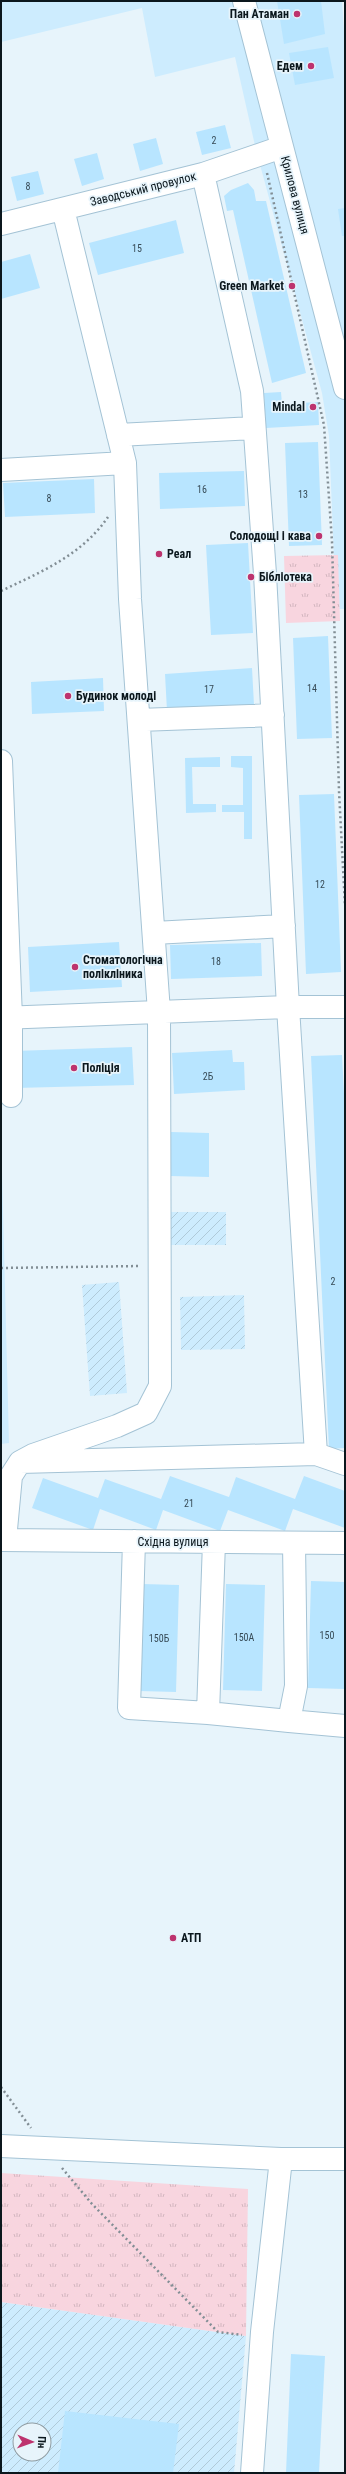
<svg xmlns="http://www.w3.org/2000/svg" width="346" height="2474" viewBox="0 0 346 2474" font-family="'Roboto Condensed',sans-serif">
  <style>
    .built { fill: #cdecfe }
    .industrial { fill: url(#industrial-furrows); fill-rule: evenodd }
    .grass { fill: url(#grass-tufts) }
    .building { fill: #b8e5ff }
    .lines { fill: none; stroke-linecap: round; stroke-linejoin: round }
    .minor-casing { stroke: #a4c3d5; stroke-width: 24 }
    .path { stroke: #828e95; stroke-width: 2.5; stroke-dasharray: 2 3; stroke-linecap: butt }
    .minor { stroke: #fff; stroke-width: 22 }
    .poi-dot { fill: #bd336e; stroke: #e7f4fb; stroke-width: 1.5 }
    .labels { text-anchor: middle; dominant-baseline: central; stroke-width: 3.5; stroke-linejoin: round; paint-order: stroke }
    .number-label { font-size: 10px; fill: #364a56 }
    .poi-label { font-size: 12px; font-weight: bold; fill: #0b171d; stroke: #e7f4fb; text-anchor: start }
    .street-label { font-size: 12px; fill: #0b171d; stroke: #e7f4fb }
  </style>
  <defs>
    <pattern id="industrial-furrows" width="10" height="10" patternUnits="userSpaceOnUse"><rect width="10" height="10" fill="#cdecfe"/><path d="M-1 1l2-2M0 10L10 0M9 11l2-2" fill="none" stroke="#afcad9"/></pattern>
    <pattern id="grass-tufts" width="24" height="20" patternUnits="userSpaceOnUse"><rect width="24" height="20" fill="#f8d5df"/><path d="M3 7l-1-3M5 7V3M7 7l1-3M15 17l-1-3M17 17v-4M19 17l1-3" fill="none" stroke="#d3b6bf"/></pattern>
  </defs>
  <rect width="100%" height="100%" fill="#e7f4fb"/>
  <path class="built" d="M1,1H342L345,47V609H336L329,436L322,393L256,150L235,57L155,77L142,8L1,42Z
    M1,1133L9,1443L1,1444Z"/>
  <path class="industrial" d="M166,1212H226V1245H166Z
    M119,1282L127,1393L90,1396L82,1285Z
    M244,1295L245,1349L181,1350L180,1297Z
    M1,2302L246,2336L234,2473H1ZM20,2430H44V2454H20Z"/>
  <path class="grass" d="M338,555L340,621L286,623L284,556Z
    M1,2173L248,2189L246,2336L1,2302Z"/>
  <path class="building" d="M277,1H321L325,34L284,44Z
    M328,47L334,78L295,85L289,53Z
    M225,125L231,148L202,155L196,132Z
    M156,138L163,164L140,171L133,144Z
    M97,153L104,179L82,186L74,159Z
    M38,171L44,194L17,201L11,177Z
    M248,183L254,190L256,201H266L306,373L272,383L233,210L227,211L224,196L231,190Z
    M345,208V236H342L338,209Z
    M176,220L184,253L98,275L89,243Z
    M30,254L40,288L1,299V262Z
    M281,392L282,404L318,402L319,425L266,428L264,393Z
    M318,442L322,545L289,546L285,443Z
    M244,471L245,506L160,509L159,473Z
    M94,479L95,513L5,517L3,483Z
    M248,543L253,633L211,635L206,545Z
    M328,636L332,738L297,739L293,638Z
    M252,668L254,705L167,711L165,674Z
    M103,678L104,711L32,714L31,682Z
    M231,756H252V839H244V812H222V805H243V768L231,767Z
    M220,757V767H192L193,804H216V812L186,813L185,758Z
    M334,794L341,972L306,974L299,795Z
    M119,942L122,987L30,992L28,947Z
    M261,943L262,976L171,979L170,945Z
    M132,1047L134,1085L15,1088L14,1051Z
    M232,1050L233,1062H244L245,1090L174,1094L172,1053Z
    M342,1055L345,1113V1448L329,1449L311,1056Z
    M171,1132L209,1133V1177L170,1176Z
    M170,1476L229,1497L236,1477L295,1499L304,1476L345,1491V1528L293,1509L285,1531L228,1510L220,1531L163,1510L156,1530L100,1509L93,1530L32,1508L43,1478L98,1498L105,1479L161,1499Z
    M311,1581L345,1582V1689L308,1688Z
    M142,1584L179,1585L176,1692L139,1691Z
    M226,1584L265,1585L262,1691L223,1690Z
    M291,2354L325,2356L319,2473H286Z
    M65,2411L179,2424L173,2473H58Z"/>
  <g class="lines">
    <defs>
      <path id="minor" d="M244,1L345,388
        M1,224L203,174L282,147
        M118,435L254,428
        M1,470L125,463
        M139,720L273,715
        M1,761L11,1018V1096
        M154,933L284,926
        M1,1018L288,1007H345
        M316,1454L345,1464
        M20,1462L316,1454L288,1007L265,574L252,391L203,174
        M1,1540L345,1543
        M5,1540L11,1476L20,1462L33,1455L117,1426L146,1413L160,1386L159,1012L130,599L125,463L63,209
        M134,1541L129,1708L208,1713
        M214,1542L208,1713L289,1721L296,1686L294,1543
        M289,1721L345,1726
        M1,2146L281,2159H345
        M252,2473L262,2332L281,2159"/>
    </defs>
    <use href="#minor" class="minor-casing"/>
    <path class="path" d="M267,173L324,425L332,542L339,791L345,906
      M1,591C41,572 82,555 108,517
      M1,1268L140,1266
      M1,2087L31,2128
      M62,2168L92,2204L218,2332L242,2335"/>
    <use href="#minor" class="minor"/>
  </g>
  <g class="poi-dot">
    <circle cx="297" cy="14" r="4"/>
    <circle cx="311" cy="66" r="4"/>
    <circle cx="292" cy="286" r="4"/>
    <circle cx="313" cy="407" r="4"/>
    <circle cx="319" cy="536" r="4"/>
    <circle cx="159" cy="554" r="4"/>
    <circle cx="251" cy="577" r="4"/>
    <circle cx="68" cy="696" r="4"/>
    <circle cx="75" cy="967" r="4"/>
    <circle cx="74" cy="1068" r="4"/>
    <circle cx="173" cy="1938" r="4"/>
  </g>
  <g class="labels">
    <g class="number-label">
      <text x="214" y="140">2</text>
      <text x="28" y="186">8</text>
      <text x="137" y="248">15</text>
      <text x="202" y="489">16</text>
      <text x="303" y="494">13</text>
      <text x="49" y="498">8</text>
      <text x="312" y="688">14</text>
      <text x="209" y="689">17</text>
      <text x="320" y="884">12</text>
      <text x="216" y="961">18</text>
      <text x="208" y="1076">2Б</text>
      <text x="333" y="1281">2</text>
      <text x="189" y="1503">21</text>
      <text x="327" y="1635">150</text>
      <text x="244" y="1637">150А</text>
      <text x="159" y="1638">150Б</text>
    </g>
    <g class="poi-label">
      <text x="289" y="14" text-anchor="end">Пан Атаман</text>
      <text x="303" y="66" text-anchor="end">Едем</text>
      <text x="284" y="286" text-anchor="end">Green Market</text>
      <text x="305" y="407" text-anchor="end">Mindal</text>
      <text x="311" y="536" text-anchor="end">Солодощі і кава</text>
      <text x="167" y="554">Реал</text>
      <text x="259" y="577">Бібліотека</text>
      <text x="76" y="696">Будинок молоді</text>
      <text x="83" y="960">Стоматологічна<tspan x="83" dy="14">полікліника</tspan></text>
      <text x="82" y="1068">Поліція</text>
      <text x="181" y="1938">АТП</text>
    </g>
    <g class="street-label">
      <text transform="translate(143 189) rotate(-14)">Заводський провулок</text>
      <text transform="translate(295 195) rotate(75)">Крилова вулиця</text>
      <text x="173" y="1542">Східна вулиця</text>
    </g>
  </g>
  <rect width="346" height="2474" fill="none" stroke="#0b171d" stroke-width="4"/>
  <g transform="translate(32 2442) rotate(92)"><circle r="19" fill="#e7f4fb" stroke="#8f9ca2"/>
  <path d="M0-3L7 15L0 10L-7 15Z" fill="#bd336e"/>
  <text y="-6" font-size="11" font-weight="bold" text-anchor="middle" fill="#0b171d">Пн</text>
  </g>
</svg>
